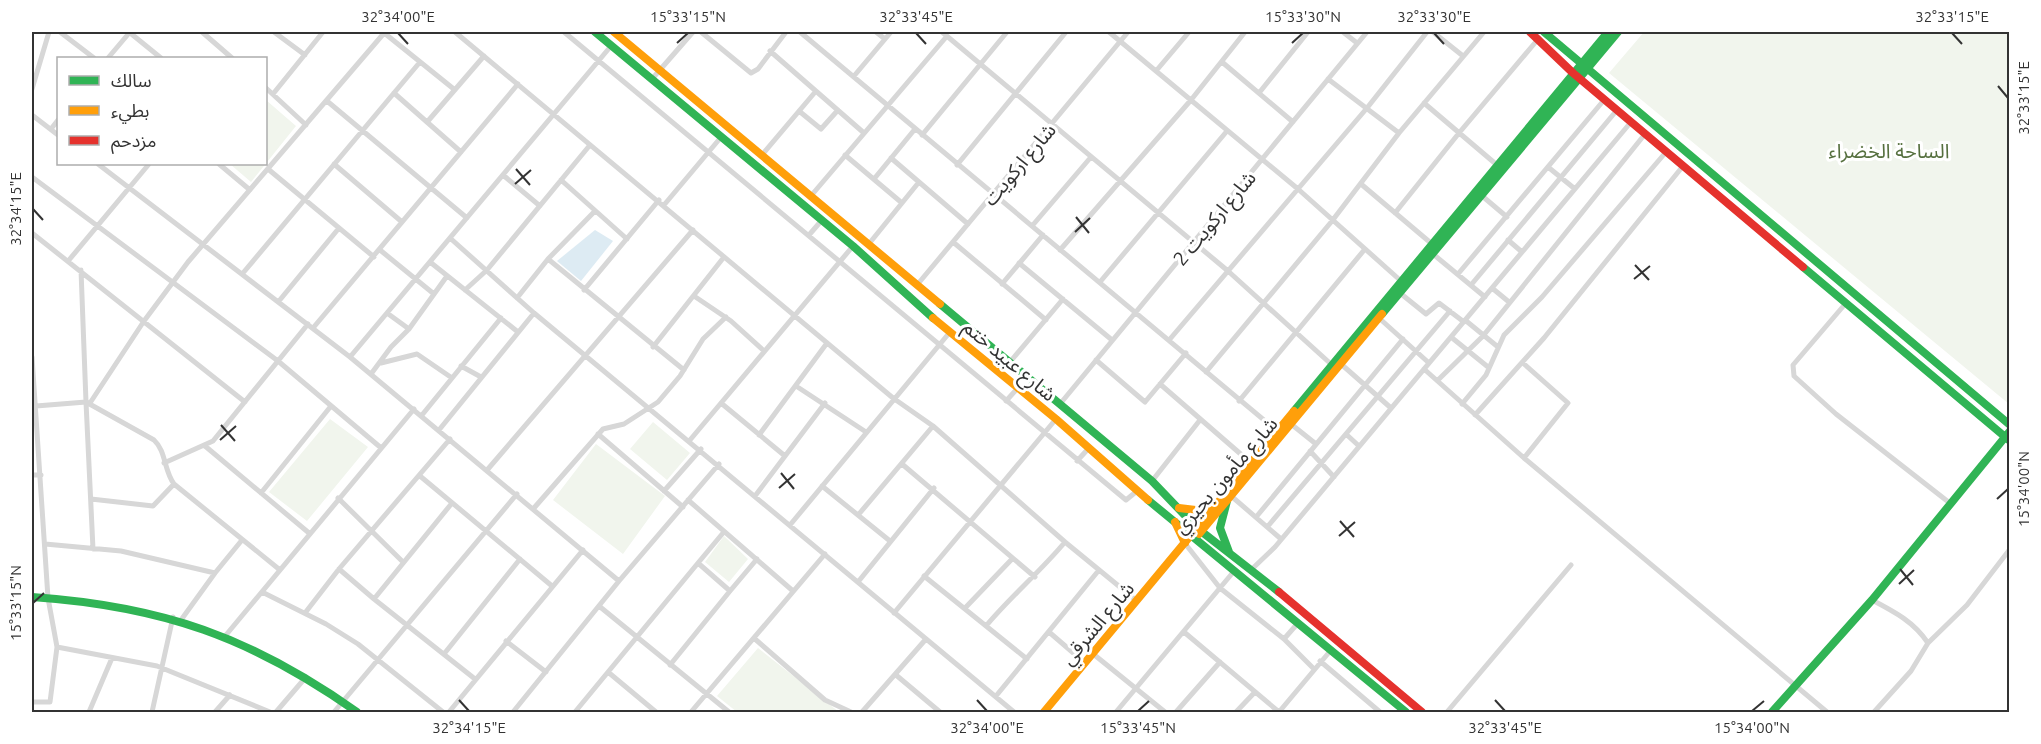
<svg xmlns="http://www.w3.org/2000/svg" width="2041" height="744" viewBox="0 0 2041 744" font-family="Ubuntu,'Noto Sans Arabic',sans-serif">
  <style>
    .green { fill: #f1f5ed }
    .water { fill: #ddebf3 }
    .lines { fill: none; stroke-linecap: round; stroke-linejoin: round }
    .street { stroke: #d7d7d7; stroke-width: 5 }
    .fast { stroke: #30b455; stroke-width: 8 }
    .slow { stroke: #ff9f0a; stroke-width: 8 }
    .jam { stroke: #e5322d; stroke-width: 8 }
    .ticks { fill: none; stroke: #333; stroke-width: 2 }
    .labels { text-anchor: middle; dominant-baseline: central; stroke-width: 6; stroke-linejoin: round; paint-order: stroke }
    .park-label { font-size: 20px; fill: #56703f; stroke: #fff }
    .street-label { font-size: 20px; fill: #333; stroke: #fff }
    .neatline { fill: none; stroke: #333; stroke-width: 2 }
    .ticks-label { font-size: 15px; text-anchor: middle; fill: #333 }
  </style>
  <rect width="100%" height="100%" fill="#fff"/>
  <path class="green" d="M1644,32H2009V404L1609,73Z
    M266,100L296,126L251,182L230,164H266Z
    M330,419L368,447L307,521L269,492Z
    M653,422L690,453L667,480L630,449Z
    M596,444L665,496L623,554L553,500Z
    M724,536L748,559L729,582L705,562Z
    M758,648L839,712H737L717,696Z"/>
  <path class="water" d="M595,230L613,241L581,281L557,261Z"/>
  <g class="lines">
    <path class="street" d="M60,32L94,58
      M129,32L161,58
      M202,32L232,58
      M274,32L305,55
      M383,32L455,90
      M455,32L893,398L933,426L1065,542L1137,601
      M564,32L1126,500L1137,491
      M701,32L751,73L758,69L786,32
      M800,32L1277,431
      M876,32L885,39
      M942,32L1228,271L1332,365
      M1109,32L1298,189L1401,281
      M1343,32L1357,43
      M1433,32L1463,56
      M770,51L864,133
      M108,58L130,32
      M1222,62L1293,122
      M1156,71L1189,32
      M854,76L891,32
      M652,79L693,32
      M1328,79L1399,133
      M266,88L306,125
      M32,89L49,32
      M394,93L461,152
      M1259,93L1308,32
      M273,94L323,32
      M327,101L467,218
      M1424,103L1497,165
      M799,111L821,129L838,110
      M32,115L58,135
      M428,121L484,56
      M51,129L58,120
      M922,135L1007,32
      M762,155L816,91
      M845,155L902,203
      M891,158L968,224
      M98,164L350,357L619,581
      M219,164L250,190
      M334,164L402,222
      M957,165L1066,32
      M1548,167L1575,189
      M268,169L374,257
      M503,175L540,206
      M32,177L278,361L380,447
      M874,179L915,129
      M561,180L627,239
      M1361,184L1432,244
      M1481,195L1507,217
      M810,197L947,36
      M664,205L722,136
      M1395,213L1459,133L1539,38
      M1032,226L1091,157
      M32,233L245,402
      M809,235L822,220
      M450,238L534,313L1014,712
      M1508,240L1522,252
      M953,242L1046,320
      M868,245L919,182
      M380,250L434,294
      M1060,250L1191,100L1245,32
      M1433,254L1485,297
      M548,259L684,370
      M69,260L149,164
      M430,262L518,332
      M1019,263L1112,340
      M243,273L420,62
      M1458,274L1604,100
      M1100,282L1227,131
      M1002,284L1043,235
      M917,285L1128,32
      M1471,285L1617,110
      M1492,288L1509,302
      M465,290L487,270L590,145
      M584,290L659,200
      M1400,293L1426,314L1439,303L1464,322
      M694,296L731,321L764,351
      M517,298L548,259L595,211
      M279,301L339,228
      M1846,303L1793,365L1794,376L1836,414L1951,504
      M387,313L409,329
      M1379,318L1429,363
      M1465,320L1498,347
      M313,328L518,84
      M1451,337L1488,367
      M1170,339L1367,108L1427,32
      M653,347L724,257
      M32,357L48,598L57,647L50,702H32
      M350,357L611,46
      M1096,360L1145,402L1186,353
      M1010,362L1063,299
      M381,363L417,354L452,378
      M1523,363L1568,403L1524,458
      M1341,364L1391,408
      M461,366L481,377
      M1424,369L1524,458L1827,712
      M1206,372L1332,221L1399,133L1484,32
      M371,374L391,347L409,329L447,276
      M1438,380L1483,336L1645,134
      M1160,384L1251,463
      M796,386L866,432
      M1006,401L1017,389
      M1239,401L1365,249
      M90,403L144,321L188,262L385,32
      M721,403L785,456
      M1060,404L1367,32
      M1462,404L1486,375L1504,335L1542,297L1666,152
      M36,406L86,402L81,270
      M422,415L501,318
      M1475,415L1544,338L1683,166
      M1291,424L1316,444
      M439,430L534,313
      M598,434L683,507
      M759,435L827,343
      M1347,435L1359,446
      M690,440L853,246
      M205,446L309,533
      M1310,451L1334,477
      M1077,461L1088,449
      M164,463L213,441L308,324
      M902,464L1035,577
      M488,469L693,230
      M32,475H41
      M420,476L552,586
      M1152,481L1200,420
      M822,486L890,541
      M664,491L701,449
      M261,493L331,406
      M1230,495L1281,539
      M755,496L825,403
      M338,498L403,562
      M91,499L153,506L174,484
      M688,500L793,591
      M534,508L603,429L624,424L658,402L680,376L703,339L726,317
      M859,514L933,426
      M1257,516L1403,339
      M790,525L950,332
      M1268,526L1450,311
      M723,533L698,563L730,591L757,559
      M45,544L121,551L215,573L242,540
      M1187,546L1220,588L1284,639L1314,669
      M93,549L86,402L154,440C166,451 164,471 174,484L280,570
      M339,569L374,599L452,503
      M1252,569L1275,547L1631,122
      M924,576L1027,659
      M858,582L934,488
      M262,592L326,624L358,644L443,712
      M374,599L475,679
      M1872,600C1895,612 1914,622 1928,643
      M599,606L729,712
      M966,607L1012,559
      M305,613L339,569L450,439
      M894,613L1056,419
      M181,620L215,573
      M986,626C1011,596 1040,572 1065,542
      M1049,632L1085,663
      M1184,632L1279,712
      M226,635L414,409
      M755,639L825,700L851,712
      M1284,639L1298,623
      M506,641L546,672
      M57,647L157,666L270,712
      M1092,653L1165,712
      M444,654L520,559
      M1320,661L1380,712
      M670,665L730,591
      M608,672L656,712
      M896,675L940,712
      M996,696L1099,570
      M89,712L112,658
      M152,712L173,617
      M215,712L230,695
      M276,712L306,677
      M334,712L517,494
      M449,712L583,550
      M513,712L619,581L719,464
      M575,712L698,563
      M691,712L825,554
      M862,712L926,639
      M1116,712L1235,570
      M1176,712L1220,662
      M1236,712L1255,692
      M1279,712L1331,650
      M1447,712L1571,565
      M1874,712L1911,671L1928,643L1967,605L2010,549"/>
    <path class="fast" d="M595,32L853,246L933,318
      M1544,32L2010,425
      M1803,267L2010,441
      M940,304L1152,481L1197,528L1279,592
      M1382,314L1618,32
      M1294,411L1608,32
      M1148,500L1406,712
      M1227,501L1220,528L1229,552
      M32,597C162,606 251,637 357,712
      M1772,712L1872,600L2010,431"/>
    <path class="slow" d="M614,32L940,304
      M933,318L1056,419L1148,500
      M1179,508L1204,511L1218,502
      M1175,522L1185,543
      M1199,534L1382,314
      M1044,712L1294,411"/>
    <path class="jam" d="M1530,32L1573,73L1803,267
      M1279,592L1422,712"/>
  </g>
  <path class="ticks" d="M398,33L408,44M916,33L926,44M1434,33L1444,44M1952,33L1962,44M677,43L688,33M1292,43L1303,33M1998,86L2008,98M516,169L530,185M515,184L531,170M33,209L43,220M1076,217L1089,233M1075,232L1090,218M1635,265L1649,280M1634,279L1650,266M221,425L235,441M220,440L236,426M781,473L794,489M779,488L795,474M1997,499L2008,489M1340,521L1354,537M1339,536L1355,522M1900,569L1913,585M1899,584L1914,570M33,603L44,593M459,700L469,711M977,700L987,711M1495,700L1505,711M1138,711L1149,701M1752,711L1764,701"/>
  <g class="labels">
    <g class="park-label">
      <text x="1889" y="150">الساحة الخضراء</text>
    </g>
    <g class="street-label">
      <text transform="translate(1019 164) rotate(-50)">شارع اركويت</text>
      <text transform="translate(1214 218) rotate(-50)">شارع اركويت 2</text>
      <text transform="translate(1010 360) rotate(40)">شارع عبيد ختم</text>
      <text transform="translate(1225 475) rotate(-49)">شارع مأمون بحيري</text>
      <text transform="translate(1097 623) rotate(-50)">شارع الشرقي</text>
    </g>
  </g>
  <rect width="2041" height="744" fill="none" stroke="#ffffff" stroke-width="66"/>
  <rect x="57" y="57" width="210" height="108" fill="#ffffff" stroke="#adadad" stroke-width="1.5"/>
  <rect x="69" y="76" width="30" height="9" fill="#30b455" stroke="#adadad" stroke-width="1.5"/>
  <text x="111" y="87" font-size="18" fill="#333333">سالك</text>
  <rect x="69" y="106" width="30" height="9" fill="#ff9f0a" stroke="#adadad" stroke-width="1.5"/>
  <text x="111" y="117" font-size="18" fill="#333333">بطيء</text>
  <rect x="69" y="136" width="30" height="9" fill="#e5322d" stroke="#adadad" stroke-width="1.5"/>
  <text x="111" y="147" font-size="18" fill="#333333">مزدحم</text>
  <rect x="33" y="33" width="1975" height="678" class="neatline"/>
  <g class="ticks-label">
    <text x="398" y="22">32°34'00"E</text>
    <text x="688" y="22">15°33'15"N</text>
    <text x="916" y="22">32°33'45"E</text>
    <text x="1303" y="22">15°33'30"N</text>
    <text x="1434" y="22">32°33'30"E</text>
    <text x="1952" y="22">32°33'15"E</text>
    <text transform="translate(2024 98) rotate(-90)" y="5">32°33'15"E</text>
    <text transform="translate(16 209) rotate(-90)" y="5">32°34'15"E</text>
    <text transform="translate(2024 489) rotate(-90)" y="5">15°34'00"N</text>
    <text transform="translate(16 603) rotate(-90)" y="5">15°33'15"N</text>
    <text x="469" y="733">32°34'15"E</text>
    <text x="987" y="733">32°34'00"E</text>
    <text x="1138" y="733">15°33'45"N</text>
    <text x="1505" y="733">32°33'45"E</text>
    <text x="1752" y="733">15°34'00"N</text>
  </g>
</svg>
